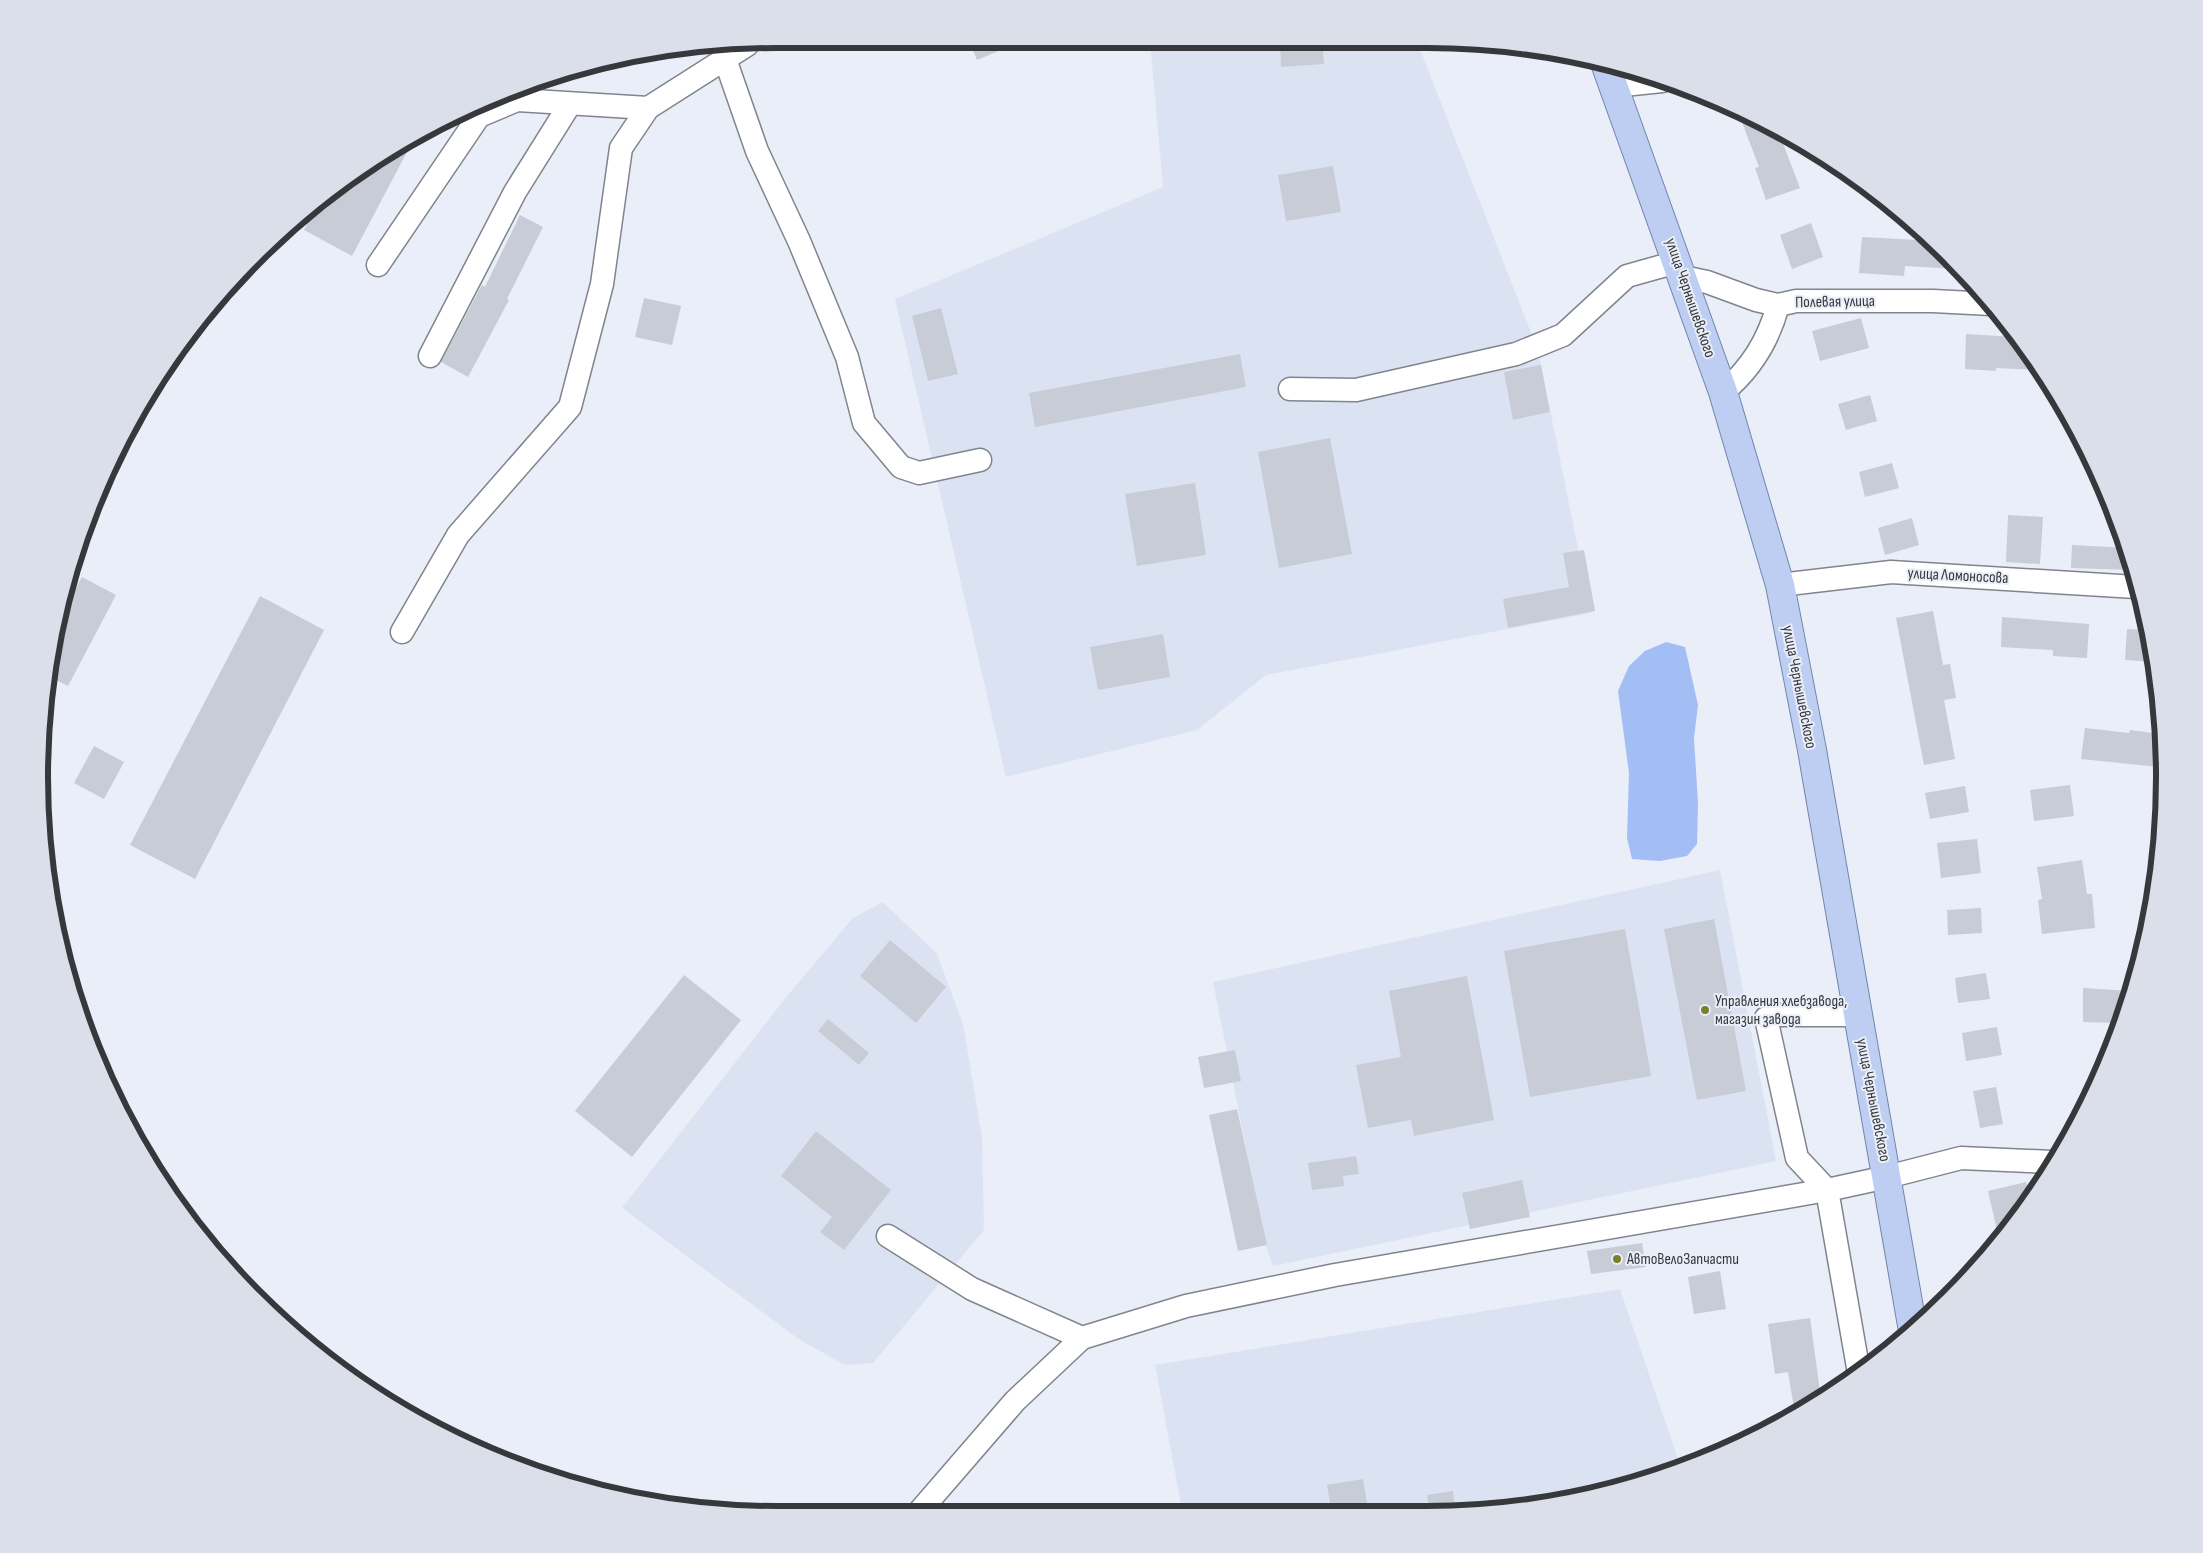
<svg xmlns="http://www.w3.org/2000/svg" width="2203" height="1553" viewBox="0 0 2203 1553" font-family="'Sofia Sans Condensed',sans-serif">
  <style>
    .built { fill: #dbe3f3 }
    .water { fill: #a3bef4 }
    .building { fill: #c7ccd6 }
    .lines { fill: none; stroke-linecap: round; stroke-linejoin: round }
    .minor-casing { stroke: #80848d; stroke-width: 25 }
    .major-casing { stroke: #7185ac; stroke-width: 30 }
    .minor { stroke: #fff; stroke-width: 22 }
    .major { stroke: #bdcef2; stroke-width: 28 }
    .poi-dot { fill: #79802c; stroke: #e9eef8; stroke-width: 2 }
    .labels { text-anchor: middle; dominant-baseline: central; stroke-width: 4; stroke-linejoin: round; paint-order: stroke }
    .street-label { font-size: 16px; fill: #36383b; stroke: #e9eef8 }
    .poi-label { font-size: 16px; fill: #36383b; stroke: #e9eef8; text-anchor: start }
    .rim { fill: none; stroke: #36383b; stroke-width: 6 }
  </style>
  <rect width="100%" height="100%" fill="#e9eef8"/>
  <path class="built" d="M1416,39L1532,335L1541,365L1591,613L1266,675L1197,730L1006,777L895,299L1163,187L1150,41Z
    M1720,870L1776,1161L1273,1266L1265,1243L1213,982Z
    M883,902L937,954L963,1024L982,1138L984,1230L873,1363L845,1365L800,1340L622,1208L787,996L853,918Z
    M1620,1289L1680,1465L1618,1489L1523,1508L1182,1510L1155,1365Z"/>
  <path class="water" d="M1666,642L1685,647L1698,705L1694,738L1698,804L1697,844L1687,856L1660,861L1632,859L1627,838L1629,773L1618,691L1629,666L1645,651Z"/>
  <path class="building" d="M1280,40H1322L1324,64L1281,67Z
    M1020,42L977,60L970,43Z
    M1737,109L1777,128L1800,188L1766,200L1755,168L1759,167Z
    M416,135L352,256L304,230L322,197L367,163Z
    M1333,166L1341,212L1286,221L1278,175Z
    M520,215L543,227L507,299L509,300L468,377L441,362L482,285L485,287Z
    M1811,223L1823,257L1792,269L1780,235Z
    M1917,230L1959,269L1905,266L1904,276L1859,273L1862,237L1917,240Z
    M644,298L681,306L672,345L635,337Z
    M941,308L958,374L928,381L912,316Z
    M1861,318L1869,348L1820,361L1812,331Z
    M1966,334L2015,337L2038,370L1996,368V371L1965,369Z
    M1240,354L1246,387L1035,427L1029,393Z
    M1541,365L1550,412L1513,420L1504,372Z
    M1870,395L1877,421L1846,430L1838,404Z
    M1330,438L1352,554L1279,568L1258,452Z
    M1892,463L1899,488L1865,497L1859,472Z
    M1195,483L1206,555L1137,566L1125,494Z
    M2008,515L2043,517L2040,564L2006,562Z
    M1912,518L1919,545L1885,555L1878,528Z
    M2072,545L2127,548L2132,570L2071,568Z
    M1584,550L1595,611L1508,628L1503,599L1569,587L1563,553Z
    M82,577L116,595L68,686L46,675L56,625Z
    M260,596L324,630L195,879L130,845Z
    M1933,611L1943,665L1950,664L1956,698L1944,700L1955,759L1924,765L1896,618Z
    M2002,617L2089,624L2087,658L2053,656V650L2001,647Z
    M2127,629L2146,630L2154,662L2125,660Z
    M1163,634L1170,677L1098,690L1090,647Z
    M2085,728L2129,733L2130,730L2160,734L2159,767L2081,759Z
    M94,746L124,762L104,799L74,783Z
    M2070,785L2074,816L2034,821L2030,790Z
    M1965,786L1969,812L1930,819L1925,793Z
    M1977,839L1981,873L1941,878L1937,843Z
    M2082,860L2087,894H2092L2095,928L2042,934L2038,900L2042,899L2037,867Z
    M1981,908L1982,933L1948,935L1947,910Z
    M1714,919L1746,1091L1697,1100L1664,929Z
    M1625,929L1651,1076L1530,1097L1504,951Z
    M890,940L946,987L916,1023L860,976Z
    M1986,973L1990,999L1958,1003L1955,978Z
    M684,975L741,1020L632,1157L575,1111Z
    M1467,976L1494,1120L1414,1136L1411,1120L1368,1128L1356,1065L1401,1057L1389,991Z
    M2083,988L2130,991L2118,1023L2083,1022Z
    M828,1019L869,1053L859,1065L818,1031Z
    M1997,1027L2002,1055L1966,1061L1962,1033Z
    M1235,1050L1241,1081L1204,1088L1198,1057Z
    M1996,1087L2003,1124L1980,1128L1973,1091Z
    M1237,1109L1267,1245L1238,1251L1209,1115Z
    M816,1131L891,1190L844,1250L820,1232L832,1217L781,1176Z
    M1356,1156L1359,1174L1343,1176L1344,1186L1312,1190L1308,1163Z
    M1522,1180L1530,1217L1470,1229L1462,1193Z
    M2026,1182L2030,1197L2012,1225L1999,1239L1988,1191Z
    M1642,1243L1646,1267L1591,1274L1587,1251Z
    M1720,1271L1726,1309L1694,1314L1688,1277Z
    M1810,1318L1821,1399L1795,1414L1788,1372L1775,1374L1768,1324Z
    M1363,1479L1368,1509H1331L1327,1485Z
    M1453,1491L1455,1508H1429L1427,1495Z"/>
  <g class="lines">
    <defs>
      <path id="minor" d="M725,59L757,151L799,241L847,357L864,423L901,467L919,473L980,460
        M1614,86L1662,81
        M378,265L479,116L517,100L648,108L747,45
        M1683,277L1707,282L1756,300L1778,305L1796,301H1933L1991,304
        M430,356L515,192L570,104
        M1290,389L1356,390L1516,354L1563,335L1627,276L1677,262
        M1723,392C1751,369 1769,339 1778,305
        M1780,585L1891,572L2136,587
        M402,632L458,535L570,407L602,284L621,148L648,108
        M1857,1015H1774L1766,1018L1797,1158L1827,1190L1859,1373
        M888,1236L972,1289L1082,1338
        M919,1512L1015,1401L1082,1338L1186,1306L1335,1275L1827,1190L1887,1177L1961,1158L2052,1162"/>
      <path id="major" d="M1605,63L1723,392L1780,585L1812,750L1913,1331"/>
    </defs>
    <use href="#minor" class="minor-casing"/>
    <use href="#major" class="major-casing"/>
    <use href="#minor" class="minor"/>
    <use href="#major" class="major"/>
  </g>
  <g class="poi-dot">
    <circle cx="1705" cy="1010" r="5"/>
    <circle cx="1617" cy="1259" r="5"/>
  </g>
  <g class="labels">
    <g class="street-label">
      <text transform="translate(1690 298) rotate(71)">улица Чернышевского</text>
      <text transform="translate(1835 302) rotate(-1)">Полевая улица</text>
      <text transform="translate(1958 576) rotate(3)">улица Ломоносова</text>
      <text transform="translate(1799 687) rotate(79)">улица Чернышевского</text>
      <text transform="translate(1873 1100) rotate(79)">улица Чернышевского</text>
    </g>
    <g class="poi-label">
      <text x="1715" y="1001">Управления хлебзавода,<tspan x="1715" dy="18">магазин завода</tspan></text>
      <text x="1627" y="1259">АвтоВелоЗапчасти</text>
    </g>
  </g>
  <path d="M0 0H2203V1553H0ZM777 48H1427A729 729 0 0 1 2156 777V777A729 729 0 0 1 1427 1506H777A729 729 0 0 1 48 777V777A729 729 0 0 1 777 48Z" fill="#dbdfe9" fill-rule="evenodd"/>
  <path class="rim" d="M777 48H1427A729 729 0 0 1 2156 777V777A729 729 0 0 1 1427 1506H777A729 729 0 0 1 48 777V777A729 729 0 0 1 777 48Z"/>
</svg>
